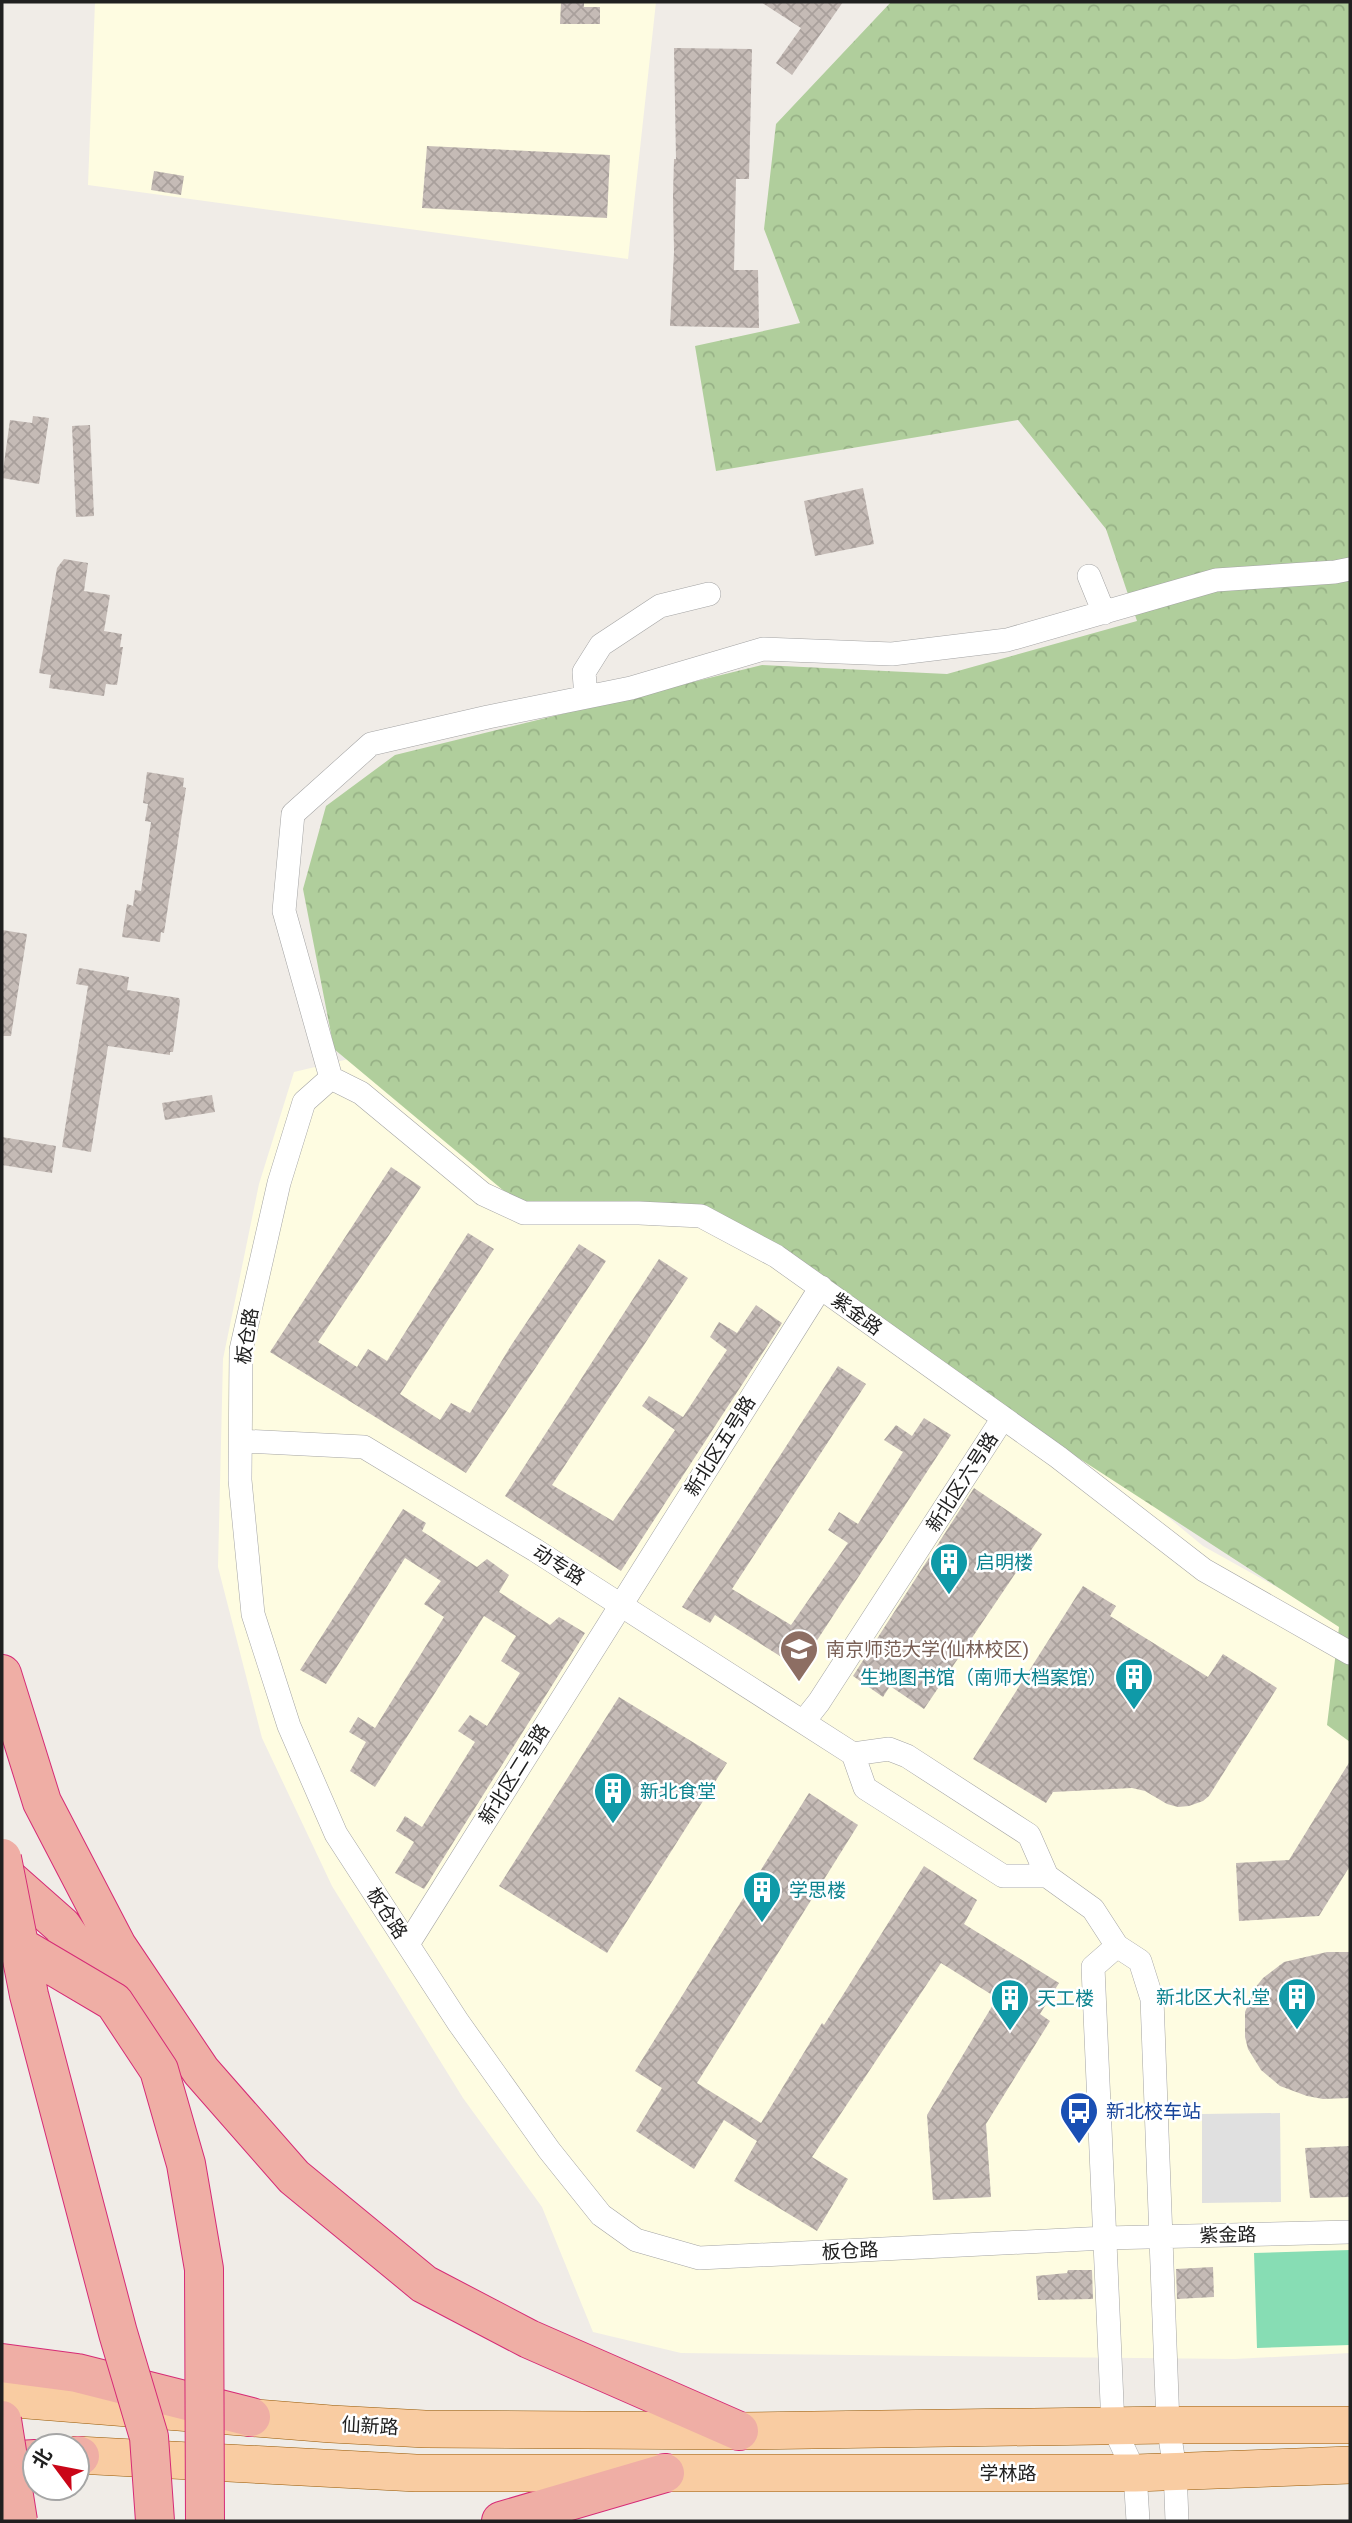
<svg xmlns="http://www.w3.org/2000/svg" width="1352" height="2523" viewBox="0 0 1352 2523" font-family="Roboto,'Noto Sans SC',sans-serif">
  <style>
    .education { fill: #fefce1 }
    .forest { fill: url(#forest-crowns) }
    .pitch { fill: #87ddb4 }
    .parking { fill: #e0e0e0 }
    .building { fill: url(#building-cross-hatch) }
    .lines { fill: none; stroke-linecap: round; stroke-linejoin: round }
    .minor-casing { stroke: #a4a4a4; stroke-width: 24 }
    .primary-casing { stroke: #975904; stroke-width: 38 }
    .trunk-casing { stroke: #d62b76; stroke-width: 40 }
    .minor { stroke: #fff; stroke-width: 23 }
    .primary { stroke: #f9cca2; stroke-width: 37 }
    .trunk { stroke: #efaea5; stroke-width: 38 }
    .trunk-bridge-casing { stroke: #d62b76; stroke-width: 40; stroke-linecap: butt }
    .trunk-bridge { stroke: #efaea5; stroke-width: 38 }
    .labels { text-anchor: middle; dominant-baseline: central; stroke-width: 5; stroke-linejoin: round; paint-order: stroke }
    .street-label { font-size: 19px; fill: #202020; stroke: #fff }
    .culture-label { font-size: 19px; fill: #0d838f; stroke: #fff; text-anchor: start }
    .education-label { font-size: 19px; fill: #785e54; stroke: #fff; text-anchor: start }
    .transit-label { font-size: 19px; fill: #164399; stroke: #fff; text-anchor: start }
  </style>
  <defs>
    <pattern id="forest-crowns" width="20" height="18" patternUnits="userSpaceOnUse" patternTransform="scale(1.75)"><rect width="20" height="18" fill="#b0ce9c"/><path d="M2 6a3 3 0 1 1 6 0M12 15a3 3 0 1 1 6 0" fill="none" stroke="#97b186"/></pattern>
    <pattern id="building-cross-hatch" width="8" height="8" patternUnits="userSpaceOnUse" patternTransform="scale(1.75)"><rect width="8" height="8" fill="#c5bbb6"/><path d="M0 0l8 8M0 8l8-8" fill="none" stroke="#a9a09c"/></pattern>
  </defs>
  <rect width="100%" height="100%" fill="#f0ece7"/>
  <path class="education" d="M95,2H656L628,259L88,185Z
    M357,1057L710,1186L979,1361L1203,1546L1350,1628V2353L1235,2359L681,2353L593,2332L542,2207L463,2098L332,1886L262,1738L218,1567L223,1359L259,1184L294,1072Z"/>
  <path class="forest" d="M891,2H1350V1742L1327,1725L1339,1627L698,1211L516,1201L334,1049L303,889L326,806L395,755L762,665L947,674L1137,621L1106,529L1018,420L716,471L695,346L800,323L764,229L776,124Z"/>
  <path class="pitch" d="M1350,2250V2345L1257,2348L1254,2253Z"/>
  <path class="parking" d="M1280,2113L1281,2202L1202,2203V2114Z"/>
  <path class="building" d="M561,2H584V7H600V24H560Z
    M761,2H843L792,75L776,63L801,28Z
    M674,48L752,49L749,179H736L734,270H758L759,328L670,326L674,252L673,196L674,159H676Z
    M427,146L610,155L607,218L422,208Z
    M154,171L184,176L181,195L151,190Z
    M33,416L49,418L39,484L2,478L10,420L32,423Z
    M90,425L94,516L76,517L72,426Z
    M863,488L874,544L815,556L804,501Z
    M64,559L88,563L84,591L110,595L104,631L122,634L120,647H123L117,685L106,684L104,696L49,688L51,675L39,673L57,568Z
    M147,772L184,778L183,787L186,788L164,933L161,932L160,942L122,937L127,904L133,906L135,890L141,891L151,822L145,821L148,804L143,803Z
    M2,930L27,934L11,1036H2Z
    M79,968L129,977L127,990L179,998L180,1001L173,1052H170V1055L108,1046L91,1152L62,1147L88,986L76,984Z
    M212,1095L215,1112L165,1120L162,1103Z
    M2,1137L56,1146L52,1173L2,1165Z
    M391,1167L421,1187L318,1342L357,1367L368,1349L387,1361L468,1233L494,1249L400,1394L440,1420L451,1403L470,1413L512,1344L579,1244L606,1261L466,1473L270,1352Z
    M659,1259L688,1278L552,1485L613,1521L675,1430L642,1406L649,1396L683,1417L727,1350L710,1337L719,1322L737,1333L756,1305L782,1323L621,1571L505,1496Z
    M838,1366L866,1384L732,1589L791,1625L848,1543L828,1530L839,1512L858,1524L903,1452L884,1440L896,1425L912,1436L924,1418L951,1435L799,1668L715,1615L710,1623L682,1607Z
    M974,1488L1042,1534L924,1709L890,1686L883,1697L853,1676Z
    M403,1509L426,1523L422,1531L477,1567L487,1559L509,1575L499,1592L550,1625L559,1617L585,1633L424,1889L395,1873L414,1842L396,1831L405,1816L422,1827L475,1742L458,1731L470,1715L487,1726L520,1673L501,1661L516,1636L484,1616L375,1787L350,1771L366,1742L349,1732L358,1717L375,1728L444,1617L424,1604L441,1581L405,1558L326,1684L300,1670Z
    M1083,1586L1116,1606L1110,1616L1208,1677L1223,1654L1277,1688L1209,1796L1203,1801L1189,1806L1178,1807L1167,1804L1145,1791L1132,1788L1053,1792L1046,1803L973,1759Z
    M619,1697L727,1763L607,1953L499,1886Z
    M1350,1761V1866L1319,1916L1239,1921L1236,1863L1289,1860Z
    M809,1793L858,1825L697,2083L761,2123L822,2023L824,2025L924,1866L977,1900L964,1924L1059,1983L1040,2014L1050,2021L986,2124L991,2197L933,2200L927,2115L997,1998L941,1963L812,2157L848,2179L817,2231L734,2181L757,2141L724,2120L694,2169L636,2131L662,2088L635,2071Z
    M1327,1952H1350V2098L1323,2099L1307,2096L1280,2086L1261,2070L1248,2049L1245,2037V2012L1255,1988L1263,1978L1284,1962Z
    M1350,2146V2197L1310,2198L1305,2148Z
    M1213,2267L1214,2297L1177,2299L1176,2269Z
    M1068,2270H1092L1093,2299L1038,2300L1036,2276L1067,2273Z"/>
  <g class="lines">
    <defs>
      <path id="minor" d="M1089,576L1104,613
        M586,697L584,672L601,645L660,606L709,594
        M331,1078L304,1102L279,1183L241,1350L240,1480L253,1614L289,1726L336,1834L458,2022L549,2150L601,2215L636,2240L699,2258L1106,2238L1350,2232
        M331,1078L284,911L293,814L371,744L488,717L631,688L763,649L892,654L1007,640L1216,580L1335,572L1350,569
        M331,1078L361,1093L483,1194L524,1213H639L701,1216L776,1256L1058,1457L1204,1570L1350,1653
        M242,1441L364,1447L535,1550L853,1754
        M804,1721L819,1702L1003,1418
        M853,1754L889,1749L907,1756L1029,1835L1047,1876
        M853,1754L865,1788L1003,1876H1047
        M1047,1876L1093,1909L1117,1946L1140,1961L1152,1999L1168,2425L1175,2469L1177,2521
        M408,1944L821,1287
        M1117,1946L1093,1967L1113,2426L1135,2473L1138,2521"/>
      <path id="primary" d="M2,2398L331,2424L425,2429L739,2431L1168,2425H1350
        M77,2455L416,2473H1135L1350,2465"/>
      <path id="trunk" d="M2,1674L42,1802L117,1946L201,2071L294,2177L424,2284L529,2339L739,2431
        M2,1873L62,1926L114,2002
        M2,2363L77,2373L251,2417
        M77,2456H80
        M2,2461L35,2459
        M501,2521L665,2473"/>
    </defs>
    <use href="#minor" class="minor-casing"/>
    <use href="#primary" class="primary-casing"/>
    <use href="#trunk" class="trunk-casing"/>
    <use href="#minor" class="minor"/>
    <use href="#primary" class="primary"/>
    <use href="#trunk" class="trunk"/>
    <defs>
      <path id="trunk-bridge" d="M2,1858L29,1995L118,2333L149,2437L155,2521
        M4,1937L114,2002L159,2070L186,2164L204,2269L205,2521
        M2,2420L18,2521"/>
    </defs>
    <use href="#trunk-bridge" class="trunk-bridge-casing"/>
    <use href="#trunk-bridge" class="trunk-bridge"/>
  </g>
  <defs>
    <symbol id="building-pin" viewBox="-11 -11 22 30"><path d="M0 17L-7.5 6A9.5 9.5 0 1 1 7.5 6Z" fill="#0f9aa8" stroke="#fff"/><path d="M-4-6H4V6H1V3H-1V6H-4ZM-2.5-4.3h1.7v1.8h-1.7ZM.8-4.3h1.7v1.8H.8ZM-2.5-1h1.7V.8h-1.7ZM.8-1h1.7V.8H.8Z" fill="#fff"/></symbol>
    <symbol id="university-pin" viewBox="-11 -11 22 30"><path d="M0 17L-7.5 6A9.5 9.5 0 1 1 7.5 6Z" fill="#8d6e63" stroke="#fff"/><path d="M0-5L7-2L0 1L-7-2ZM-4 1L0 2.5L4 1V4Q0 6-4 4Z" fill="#fff"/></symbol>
    <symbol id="bus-pin" viewBox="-11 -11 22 30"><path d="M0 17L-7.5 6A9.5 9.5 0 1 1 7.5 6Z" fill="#1a4fb4" stroke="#fff"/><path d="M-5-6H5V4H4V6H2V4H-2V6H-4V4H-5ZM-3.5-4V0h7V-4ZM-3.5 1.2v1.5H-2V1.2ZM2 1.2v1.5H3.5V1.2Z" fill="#fff"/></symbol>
  </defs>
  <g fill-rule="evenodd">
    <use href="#building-pin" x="927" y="1540" width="44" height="60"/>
    <use href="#university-pin" x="777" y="1627" width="44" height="60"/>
    <use href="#building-pin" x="1112" y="1655" width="44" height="60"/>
    <use href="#building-pin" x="591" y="1769" width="44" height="60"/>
    <use href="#building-pin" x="740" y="1868" width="44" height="60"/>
    <use href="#building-pin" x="1275" y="1975" width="44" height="60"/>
    <use href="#building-pin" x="988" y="1976" width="44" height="60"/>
    <use href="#bus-pin" x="1057" y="2089" width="44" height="60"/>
  </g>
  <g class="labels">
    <g class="street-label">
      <text transform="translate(857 1314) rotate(36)">紫金路</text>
      <text transform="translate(247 1336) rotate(-81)">板仓路</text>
      <text transform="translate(720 1446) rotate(-58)">新北区五号路</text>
      <text transform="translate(962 1482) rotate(-57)">新北区六号路</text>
      <text transform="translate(559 1565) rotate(32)">动专路</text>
      <text transform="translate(514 1774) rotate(-58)">新北区二号路</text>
      <text transform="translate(387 1913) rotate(57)">板仓路</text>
      <text transform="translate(1228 2235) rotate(-1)">紫金路</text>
      <text transform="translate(850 2251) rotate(-3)">板仓路</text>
      <text transform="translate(370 2426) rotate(3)">仙新路</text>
      <text x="1008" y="2473">学林路</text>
    </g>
    <g class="culture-label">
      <text x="976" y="1562">启明楼</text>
      <text x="1107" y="1677" text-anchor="end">生地图书馆（南师大档案馆）</text>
      <text x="640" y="1791">新北食堂</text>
      <text x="789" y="1890">学思楼</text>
      <text x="1270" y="1997" text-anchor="end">新北区大礼堂</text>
      <text x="1037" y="1998">天工楼</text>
    </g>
    <g class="education-label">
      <text x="826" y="1649">南京师范大学(仙林校区)</text>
    </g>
    <g class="transit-label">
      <text x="1106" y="2111">新北校车站</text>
    </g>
  </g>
  <rect width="1352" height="2523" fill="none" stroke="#202020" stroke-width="7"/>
  <g transform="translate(56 2467) rotate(302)"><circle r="33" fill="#ffffff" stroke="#a6a6a6" stroke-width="2"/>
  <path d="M0-5L12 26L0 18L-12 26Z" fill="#ca0618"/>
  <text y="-10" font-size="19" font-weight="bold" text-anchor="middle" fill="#202020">北</text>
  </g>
</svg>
